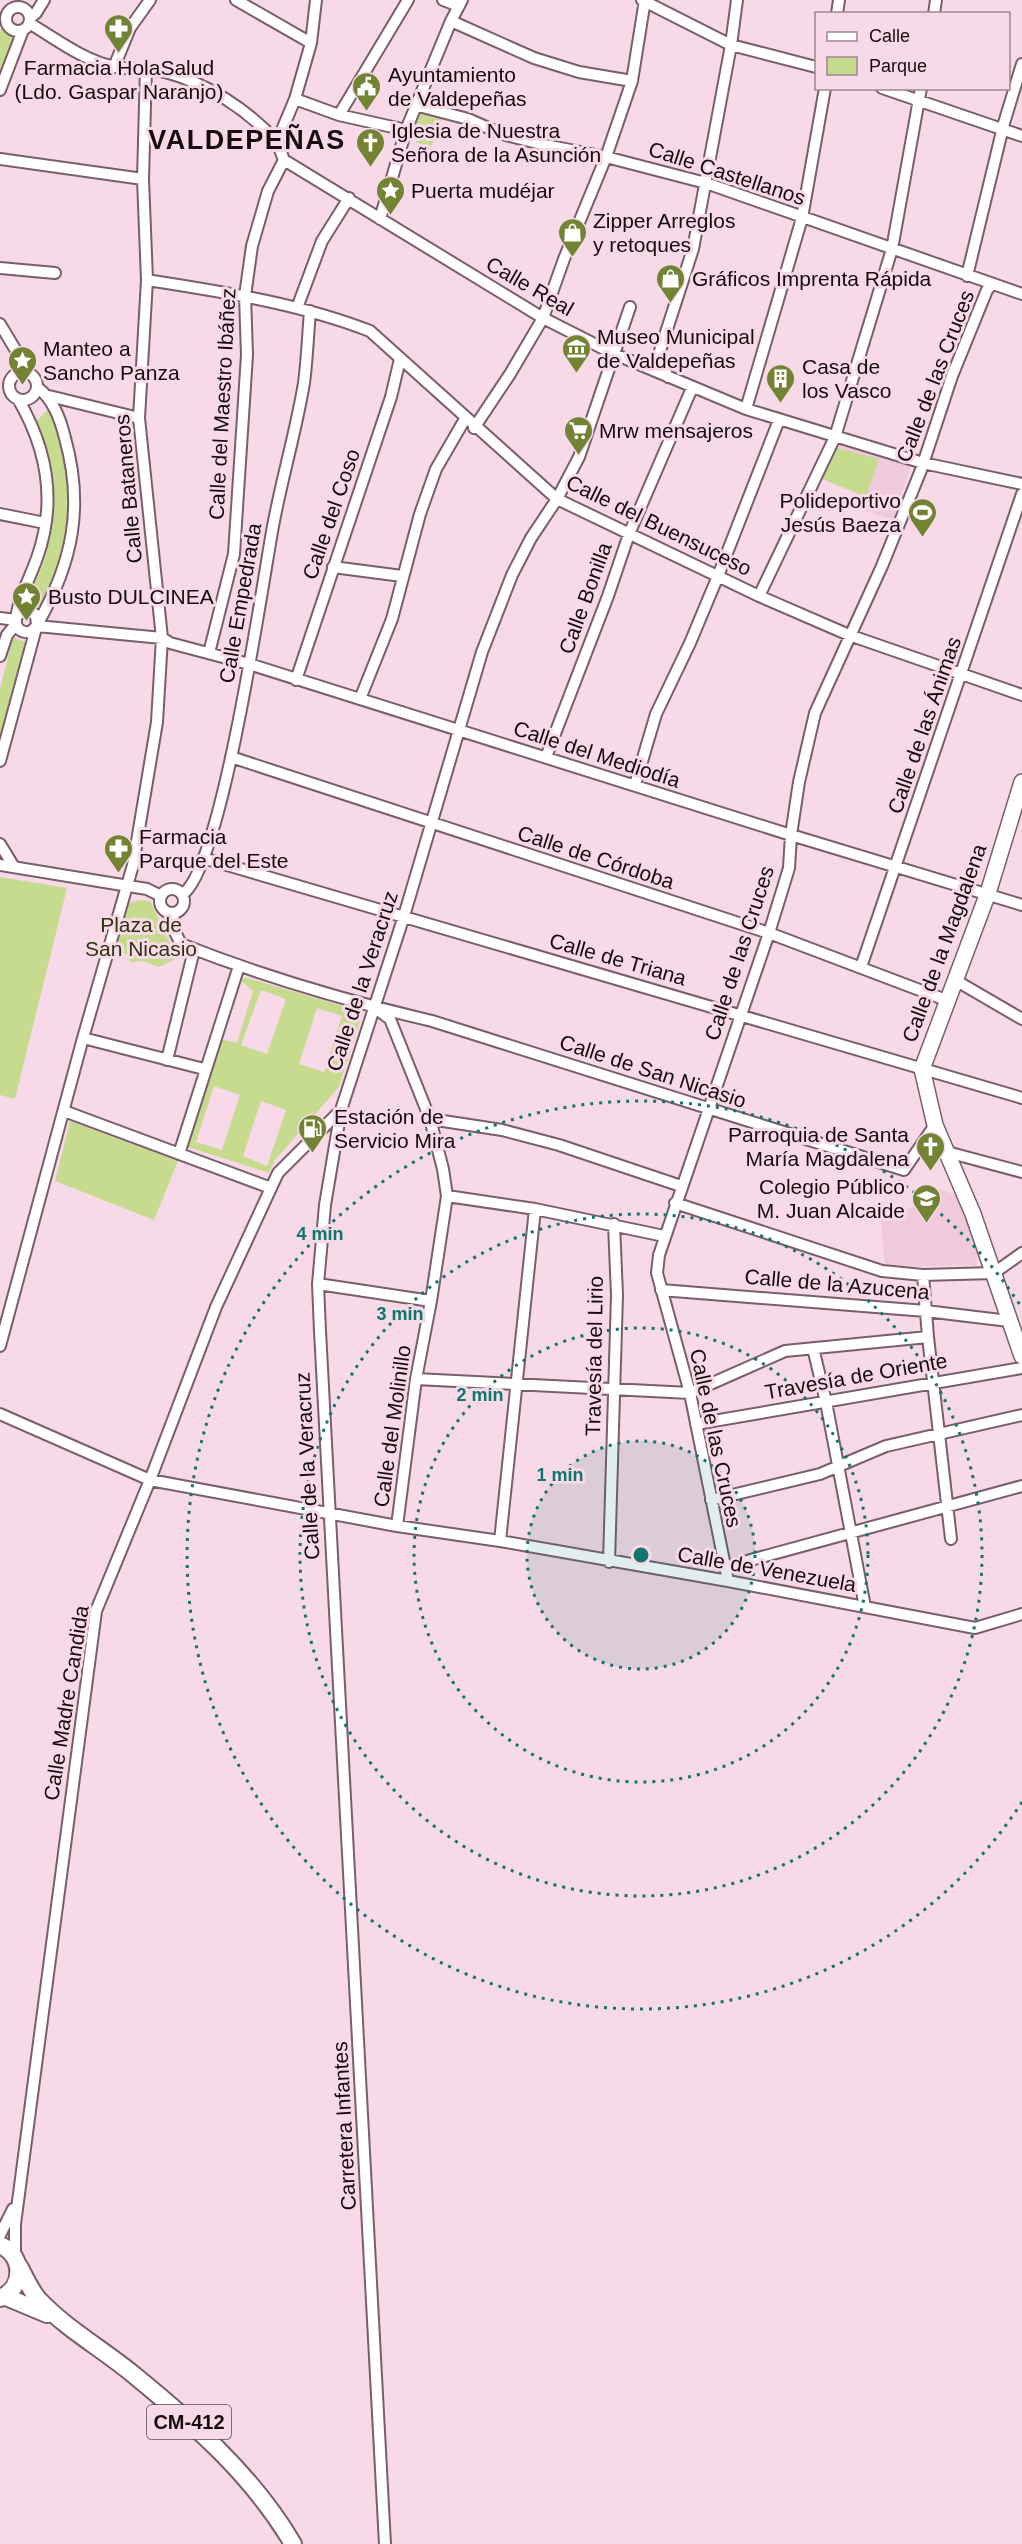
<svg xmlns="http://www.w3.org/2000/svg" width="1022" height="2544" viewBox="0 0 1022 2544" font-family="Helvetica,sans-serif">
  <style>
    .built { fill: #f0c9da }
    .green { fill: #c7db8e; fill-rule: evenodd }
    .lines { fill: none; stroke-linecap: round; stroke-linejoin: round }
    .street-casing { stroke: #795e6b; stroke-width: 14 }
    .secondary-casing { stroke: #795e6b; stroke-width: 18 }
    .primary-casing { stroke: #795e6b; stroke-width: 20 }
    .street { stroke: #fff; stroke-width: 10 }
    .secondary { stroke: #fff; stroke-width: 15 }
    .primary { stroke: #fff; stroke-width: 16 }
    .ring { fill: none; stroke: #0f766e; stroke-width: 3; stroke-dasharray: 3 6 }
    .labels { text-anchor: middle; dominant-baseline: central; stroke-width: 6; stroke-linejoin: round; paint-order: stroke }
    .shield { fill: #f8d9e7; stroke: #5a4a50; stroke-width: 1.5 }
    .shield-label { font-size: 20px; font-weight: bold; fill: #160c10 }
    .poi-label { font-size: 21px; fill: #160c10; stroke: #f8d9e7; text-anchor: start }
    .street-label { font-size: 21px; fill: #160c10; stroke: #f8d9e7 }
    .park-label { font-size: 21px; fill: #2c3510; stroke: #f8d9e7 }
    .district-label { font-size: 27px; font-weight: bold; letter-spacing: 1.5px; fill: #160c10; stroke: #f8d9e7 }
    .centre { fill: #0f766e; stroke: #f8d9e7; stroke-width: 3 }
    .ring-label { font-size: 18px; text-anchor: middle; font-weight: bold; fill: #0f766e; stroke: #f8d9e7; stroke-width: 6; stroke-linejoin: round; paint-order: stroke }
  </style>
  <rect width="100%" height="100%" fill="#f8d9e7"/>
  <path class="built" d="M839,444L911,466L893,520L853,507L858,493L822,479Z
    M924,1184L962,1197L977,1242V1265L885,1267L880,1212L919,1206Z"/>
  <path class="green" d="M2,26L8,33L19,36L0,85V32Z
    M417,109L442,117L431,147L416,142L418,137L430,140L432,137L410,129Z
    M48,409C81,489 72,528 42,607L28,600C33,586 40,572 45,557C59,515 53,462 36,422Z
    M837,448L879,459L866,497L822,479Z
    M13,637L28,643L0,745V689Z
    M0,877L67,888L15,1099L0,1095Z
    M140,900L150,901L177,958L159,967L143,961L130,962L126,954L122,953L114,959L110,958L129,903Z
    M244,977L363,1012L339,1087L275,1160L269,1173L188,1147L203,1091L221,1039L237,1043L253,991L241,981ZM261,990L286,999L267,1054L241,1045ZM317,1008L342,1016L324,1072L299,1064ZM214,1086L240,1095L222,1150L196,1142ZM261,1101L286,1110L267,1166L243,1156Z
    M70,1121L178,1161L154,1220L55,1181Z"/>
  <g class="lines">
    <defs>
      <path id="street" d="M236,0L311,43
        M316,0L311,43L295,99L277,142L284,160L543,318L612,353L746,409L923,463L1022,484
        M443,0L459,6
        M642,0L731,45L816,67
        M6 19a12 12 0 1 1 24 0a12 12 0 1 1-24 0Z
        M837,14L839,0
        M934,14L936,0
        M30,18L36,13L44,0
        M451,21L534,58L579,72L632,81
        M29,23C56,39 84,61 115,67C131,70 149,67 165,72C207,83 248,110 277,142
        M114,67L130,28L150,0
        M882,88L1022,136
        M0,90L23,30
        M295,99L339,115L406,130
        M415,105L468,119L502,134L545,145L606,157L706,183L1022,294
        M339,115L408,0
        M0,159L143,179
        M380,219L406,130L451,21L462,0
        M0,268L55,273
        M967,276L1004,123L1022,64
        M147,280C223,292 298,303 370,331L557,499L759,596L849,635L1022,695
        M297,308L322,241L349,198
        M0,324L30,374
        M9 386a14 14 0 1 1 28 0a14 14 0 1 1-28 0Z
        M668,377L662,365L659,354L693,249L731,45L737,0
        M37,387C53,399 60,418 65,438C84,506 73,562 38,623
        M49,396L139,418
        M746,409L802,218L825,88
        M474,428L510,374L543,318L564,259L606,157L632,81L645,0
        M0,514L45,523
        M333,567L402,576
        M759,596L835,437L892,249L921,88
        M16,617L22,611H30L36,615L37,626L30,632C22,633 15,629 16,620C18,599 30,578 37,558C57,502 48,450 18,399
        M0,618L16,620
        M37,626L162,638L170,643L249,664L791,835L1022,905
        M209,653L234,554L247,355L245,296L252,246L268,191L284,160
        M0,656L7,635L16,624
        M296,680L391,397L400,359
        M360,699L392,619L420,514L436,469L465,419
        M231,757L769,933L946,1000
        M546,757L608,596L629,534L692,388
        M0,761L36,628
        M635,785L656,714L690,643L718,576L779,420
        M0,844L14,867
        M203,858L1022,1098
        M0,865L147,889L161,896
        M160 901a12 12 0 1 1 24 0a12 12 0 1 1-24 0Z
        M183,894C222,866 262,586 273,526C282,478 296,431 304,383C307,360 308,335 310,311
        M173,913L174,930L181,944C262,976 347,1001 432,1021L904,1170L935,1125
        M861,967L1022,494
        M955,980L1022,1019
        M378,1010L390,1019L430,1119L443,1169L447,1196L431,1301L416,1379L397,1526
        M83,1038L204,1069
        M167,1060L194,950
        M64,1111L271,1188
        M430,1119L502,1130L559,1145L681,1186
        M919,1150L933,1146L947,1152L1022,1172
        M179,1154L239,966
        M447,1196L535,1209L664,1236
        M675,1203L882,1271L923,1275L994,1273L1022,1253
        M923,1275L928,1337L951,1539
        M318,1284L431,1301
        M661,1290L926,1311L1009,1321
        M0,1346L83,1038L133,865L157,722L162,638L139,418L147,280L143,179L146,68
        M813,1348L826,1402L865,1607
        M416,1379L690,1393L785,1351L928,1337
        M0,1414L150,1480L397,1526L500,1541L728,1581L975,1628L1022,1614
        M696,1424L1022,1368
        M711,1500L820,1474L886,1446L1022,1415
        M500,1541L535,1209
        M609,1562L617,1295L614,1224
        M725,1567L1022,1486
        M728,1581L690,1393L657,1273L659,1255L769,933L789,868L791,835L799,782L815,713L882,566L921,470L952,376L987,290L992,284
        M0,2235L13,2209
        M15,2258V2224L96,1611L150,1480L216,1307L271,1188L278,1173L341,1110
        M385,2544L320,1331L318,1284L325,1205L341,1110L404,916L482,652L512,575L531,538L557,499L579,457L630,307"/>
      <path id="secondary" d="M1022,782L988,893L922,1069L935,1125L973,1214L1022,1356"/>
      <path id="primary" d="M0,2245C24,2255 25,2288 0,2298
        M19,2266C25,2277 31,2292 40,2301C68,2330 104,2350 134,2375C194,2424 254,2477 293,2544
        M4,2296L47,2314"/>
    </defs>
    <use href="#street" class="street-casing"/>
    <use href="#secondary" class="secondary-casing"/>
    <use href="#primary" class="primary-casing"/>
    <use href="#street" class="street"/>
    <use href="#secondary" class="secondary"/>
    <use href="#primary" class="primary"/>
  </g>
  <circle cx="641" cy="1555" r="114" fill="#0f766e" fill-opacity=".12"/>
  <g class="ring">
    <circle cx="641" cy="1555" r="114"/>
    <circle cx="641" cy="1555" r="227"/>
    <circle cx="641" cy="1555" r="341"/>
    <path d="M1022 1802A454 454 0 1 1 1022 1308"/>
  </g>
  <defs>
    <symbol id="pharmacy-pin" viewBox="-11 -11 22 30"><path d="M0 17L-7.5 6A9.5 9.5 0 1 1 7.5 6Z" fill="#728434" stroke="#f8d9e7"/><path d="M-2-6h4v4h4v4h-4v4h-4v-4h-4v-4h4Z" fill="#fff"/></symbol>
    <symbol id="civic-pin" viewBox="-11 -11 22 30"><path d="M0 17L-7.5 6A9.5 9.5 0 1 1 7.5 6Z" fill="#728434" stroke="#f8d9e7"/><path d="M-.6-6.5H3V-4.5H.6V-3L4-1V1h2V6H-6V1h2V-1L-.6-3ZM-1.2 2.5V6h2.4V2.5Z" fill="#fff"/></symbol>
    <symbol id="church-pin" viewBox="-11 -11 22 30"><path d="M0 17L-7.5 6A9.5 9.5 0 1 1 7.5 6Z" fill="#728434" stroke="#f8d9e7"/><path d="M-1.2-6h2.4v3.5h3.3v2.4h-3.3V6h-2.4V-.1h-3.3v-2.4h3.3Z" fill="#fff"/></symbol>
    <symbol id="sight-pin" viewBox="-11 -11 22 30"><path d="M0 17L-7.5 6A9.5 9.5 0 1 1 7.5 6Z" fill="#728434" stroke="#f8d9e7"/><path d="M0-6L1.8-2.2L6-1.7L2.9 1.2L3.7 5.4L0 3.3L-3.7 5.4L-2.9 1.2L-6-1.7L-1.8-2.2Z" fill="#fff"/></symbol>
    <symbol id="shop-pin" viewBox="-11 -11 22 30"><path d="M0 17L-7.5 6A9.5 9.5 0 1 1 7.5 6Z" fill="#728434" stroke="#f8d9e7"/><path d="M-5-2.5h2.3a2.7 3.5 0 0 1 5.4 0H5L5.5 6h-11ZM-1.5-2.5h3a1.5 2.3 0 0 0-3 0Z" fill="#fff"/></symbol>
    <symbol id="museum-pin" viewBox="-11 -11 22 30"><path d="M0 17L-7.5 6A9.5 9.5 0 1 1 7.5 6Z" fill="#728434" stroke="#f8d9e7"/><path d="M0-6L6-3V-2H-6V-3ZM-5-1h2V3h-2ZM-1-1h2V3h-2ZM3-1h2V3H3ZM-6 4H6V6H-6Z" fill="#fff"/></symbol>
    <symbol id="building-pin" viewBox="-11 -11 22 30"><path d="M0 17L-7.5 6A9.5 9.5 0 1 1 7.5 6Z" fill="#728434" stroke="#f8d9e7"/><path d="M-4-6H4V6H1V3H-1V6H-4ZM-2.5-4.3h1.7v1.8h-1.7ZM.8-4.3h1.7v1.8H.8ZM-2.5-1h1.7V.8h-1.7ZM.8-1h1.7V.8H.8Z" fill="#fff"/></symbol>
    <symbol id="supermarket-pin" viewBox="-11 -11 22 30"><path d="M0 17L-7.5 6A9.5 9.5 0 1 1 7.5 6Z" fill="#728434" stroke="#f8d9e7"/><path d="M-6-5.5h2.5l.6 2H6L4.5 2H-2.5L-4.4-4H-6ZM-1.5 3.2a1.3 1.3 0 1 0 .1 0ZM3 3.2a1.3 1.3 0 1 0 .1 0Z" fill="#fff"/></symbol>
    <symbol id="stadium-pin" viewBox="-11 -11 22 30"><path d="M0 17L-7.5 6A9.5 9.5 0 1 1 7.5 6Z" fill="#728434" stroke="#f8d9e7"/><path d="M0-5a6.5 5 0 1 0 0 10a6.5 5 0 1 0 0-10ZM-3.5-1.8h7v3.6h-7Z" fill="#fff"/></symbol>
    <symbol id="fuel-pin" viewBox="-11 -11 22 30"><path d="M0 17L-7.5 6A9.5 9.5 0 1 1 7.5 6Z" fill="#728434" stroke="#f8d9e7"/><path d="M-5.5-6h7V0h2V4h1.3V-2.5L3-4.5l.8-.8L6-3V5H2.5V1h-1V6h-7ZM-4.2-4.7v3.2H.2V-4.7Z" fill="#fff"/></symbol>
    <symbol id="school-pin" viewBox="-11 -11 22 30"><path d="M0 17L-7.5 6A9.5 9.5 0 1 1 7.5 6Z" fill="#728434" stroke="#f8d9e7"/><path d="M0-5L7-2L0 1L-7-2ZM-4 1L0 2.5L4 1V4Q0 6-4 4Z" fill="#fff"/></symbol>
  </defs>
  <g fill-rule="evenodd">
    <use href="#pharmacy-pin" x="102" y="12" width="33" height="45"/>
    <use href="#civic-pin" x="350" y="70" width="33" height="45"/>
    <use href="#church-pin" x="354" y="126" width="33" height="45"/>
    <use href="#sight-pin" x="374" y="174" width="33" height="45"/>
    <use href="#shop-pin" x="556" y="216" width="33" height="45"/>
    <use href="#shop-pin" x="654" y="262" width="33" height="45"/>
    <use href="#museum-pin" x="560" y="332" width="33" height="45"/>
    <use href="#sight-pin" x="6" y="344" width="33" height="45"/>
    <use href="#building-pin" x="764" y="362" width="33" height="45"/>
    <use href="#supermarket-pin" x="562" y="414" width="33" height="45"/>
    <use href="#stadium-pin" x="906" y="496" width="33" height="45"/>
    <use href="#sight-pin" x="10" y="580" width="33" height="45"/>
    <use href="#pharmacy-pin" x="102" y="832" width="33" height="45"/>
    <use href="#fuel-pin" x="296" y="1112" width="33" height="45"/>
    <use href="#church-pin" x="914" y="1130" width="33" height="45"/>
    <use href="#school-pin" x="910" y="1182" width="33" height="45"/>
  </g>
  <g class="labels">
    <rect class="shield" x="147" y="2405" width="84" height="34" rx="4.5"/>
    <g class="shield-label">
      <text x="189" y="2422">CM-412</text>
    </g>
    <g class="poi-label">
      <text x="119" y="67" text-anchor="middle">Farmacia HolaSalud<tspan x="119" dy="24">(Ldo. Gaspar Naranjo)</tspan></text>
      <text x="388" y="74">Ayuntamiento<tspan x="388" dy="24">de Valdepeñas</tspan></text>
      <text x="391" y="130">Iglesia de Nuestra<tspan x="391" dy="24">Señora de la Asunción</tspan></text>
      <text x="411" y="190">Puerta mudéjar</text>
      <text x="593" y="220">Zipper Arreglos<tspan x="593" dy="24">y retoques</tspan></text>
      <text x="692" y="278">Gráficos Imprenta Rápida</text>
      <text x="597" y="336">Museo Municipal<tspan x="597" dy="24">de Valdepeñas</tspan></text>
      <text x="43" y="348">Manteo a<tspan x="43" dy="24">Sancho Panza</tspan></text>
      <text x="802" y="366">Casa de<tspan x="802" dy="24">los Vasco</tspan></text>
      <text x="599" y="430">Mrw mensajeros</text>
      <text x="901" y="500" text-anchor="end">Polideportivo<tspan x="901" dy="24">Jesús Baeza</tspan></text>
      <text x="48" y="596">Busto DULCINEA</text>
      <text x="139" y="836">Farmacia<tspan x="139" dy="24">Parque del Este</tspan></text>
      <text x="334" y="1116">Estación de<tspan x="334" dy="24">Servicio Mira</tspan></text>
      <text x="909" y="1134" text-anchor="end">Parroquia de Santa<tspan x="909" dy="24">María Magdalena</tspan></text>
      <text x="905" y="1186" text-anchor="end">Colegio Público<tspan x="905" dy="24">M. Juan Alcaide</tspan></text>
    </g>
    <g class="street-label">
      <text transform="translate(727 173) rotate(18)">Calle Castellanos</text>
      <text transform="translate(530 286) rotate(30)">Calle Real</text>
      <text transform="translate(935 376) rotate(-69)">Calle de las Cruces</text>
      <text transform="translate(222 404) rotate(-87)">Calle del Maestro Ibáñez</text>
      <text transform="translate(128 489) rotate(-95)">Calle Bataneros</text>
      <text transform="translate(331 514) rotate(-71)">Calle del Coso</text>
      <text transform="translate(659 525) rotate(26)">Calle del Buensuceso</text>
      <text transform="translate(585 598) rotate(-70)">Calle Bonilla</text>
      <text transform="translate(240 603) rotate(-80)">Calle Empedrada</text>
      <text transform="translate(924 725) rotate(-71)">Calle de las Ánimas</text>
      <text transform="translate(597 754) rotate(18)">Calle del Mediodía</text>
      <text transform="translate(596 857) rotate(18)">Calle de Córdoba</text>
      <text transform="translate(944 943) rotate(-70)">Calle de la Magdalena</text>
      <text transform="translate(739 953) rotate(-72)">Calle de las Cruces</text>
      <text transform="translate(618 959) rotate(16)">Calle de Triana</text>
      <text transform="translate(362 981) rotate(-72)">Calle de la Veracruz</text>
      <text transform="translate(653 1071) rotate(18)">Calle de San Nicasio</text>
      <text transform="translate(837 1284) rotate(5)">Calle de la Azucena</text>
      <text transform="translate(594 1356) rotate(-89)">Travesía del Lirio</text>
      <text transform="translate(856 1376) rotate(-10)">Travesía de Oriente</text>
      <text transform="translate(392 1426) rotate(-82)">Calle del Molinillo</text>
      <text transform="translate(716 1438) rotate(78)">Calle de las Cruces</text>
      <text transform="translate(307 1466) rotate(-93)">Calle de la Veracruz</text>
      <text transform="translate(767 1569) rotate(10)">Calle de Venezuela</text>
      <text transform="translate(66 1703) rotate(-81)">Calle Madre Candida</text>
      <text transform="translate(344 2126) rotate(-93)">Carretera Infantes</text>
    </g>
    <g class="park-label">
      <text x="141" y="924">Plaza de<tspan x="141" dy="24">San Nicasio</tspan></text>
    </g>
    <g class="district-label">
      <text x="247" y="140">VALDEPEÑAS</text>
    </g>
  </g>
  <circle cx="641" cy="1555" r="9" class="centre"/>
  <g class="ring-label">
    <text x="320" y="1240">4 min</text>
    <text x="400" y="1320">3 min</text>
    <text x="480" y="1401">2 min</text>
    <text x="560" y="1481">1 min</text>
  </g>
  <rect x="815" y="12" width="195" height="78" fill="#f8d9e7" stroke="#9e8791" stroke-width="1.5"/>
  <rect x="827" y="32" width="30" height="9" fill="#ffffff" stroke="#9e8791" stroke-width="1.5"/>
  <text x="869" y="42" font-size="18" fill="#160c10">Calle</text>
  <rect x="827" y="57" width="30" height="18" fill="#c7db8e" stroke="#9e8791" stroke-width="1.5"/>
  <text x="869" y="72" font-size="18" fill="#160c10">Parque</text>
</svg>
